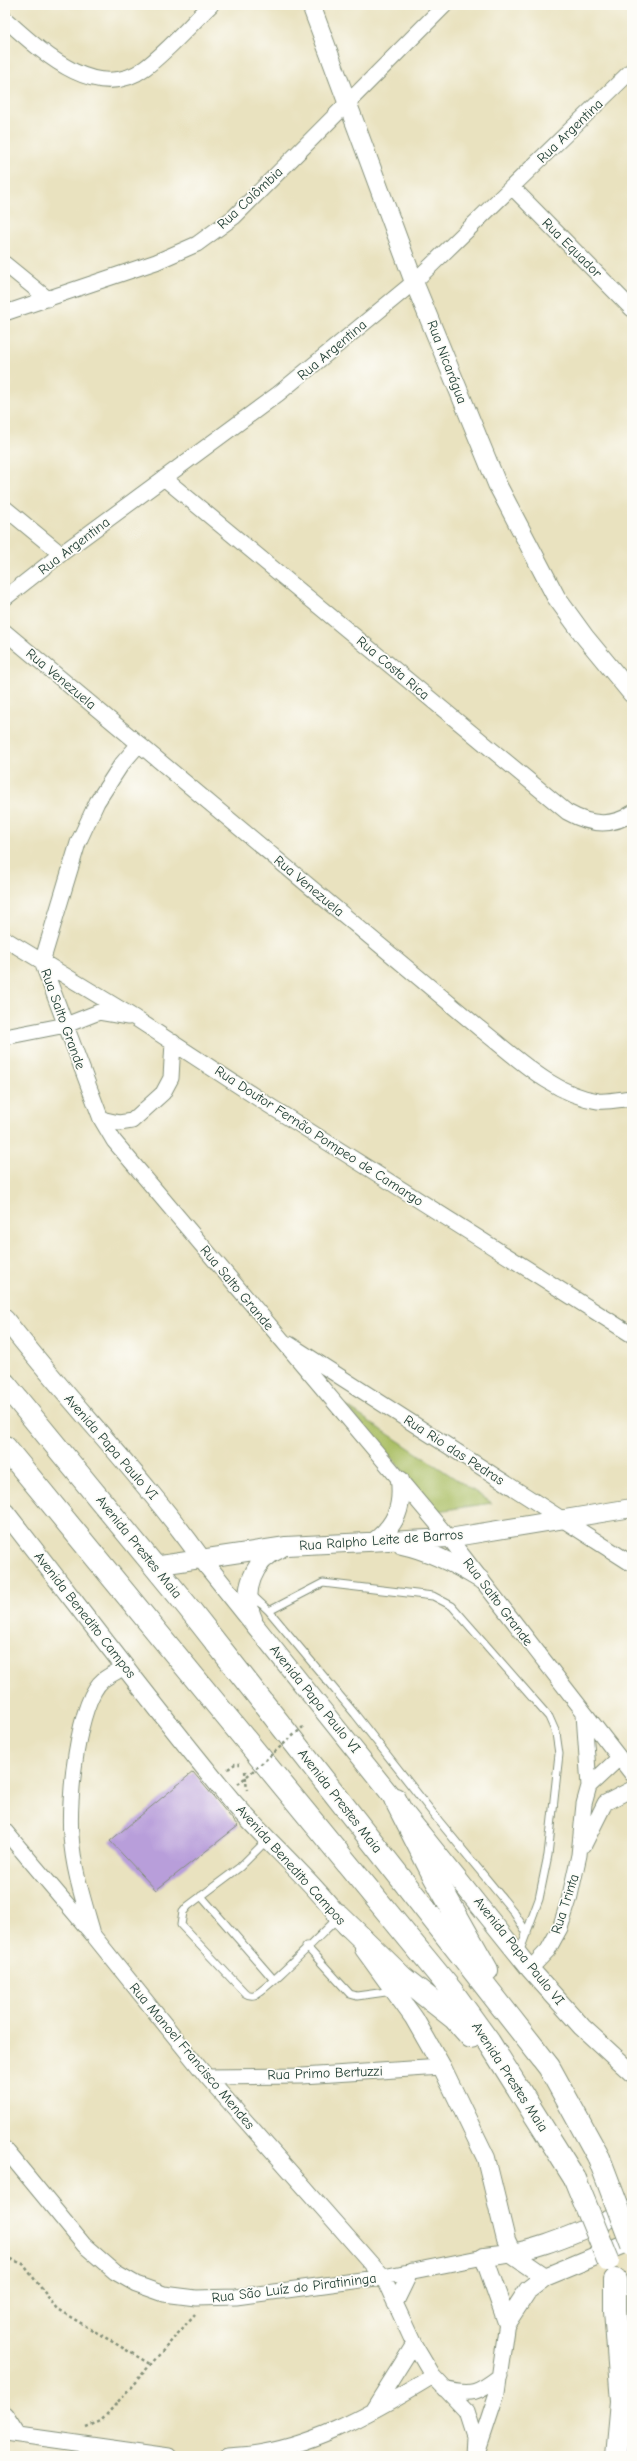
<svg xmlns="http://www.w3.org/2000/svg" width="637" height="2461" viewBox="0 0 637 2461" font-family="'Comic Neue',sans-serif">
  <style>
    .green { fill: #a9be62; stroke: #647e4b }
    .building { fill: #b89eda }
    .lines { fill: none; stroke-linecap: round; stroke-linejoin: round }
    .service-casing { stroke: #84907a; stroke-width: 9 }
    .minor-casing { stroke: #84907a; stroke-width: 17 }
    .tertiary-casing { stroke: #84907a; stroke-width: 20 }
    .trunk-casing { stroke: #84907a; stroke-width: 24 }
    .motorway-casing { stroke: #84907a; stroke-width: 24 }
    .path { stroke: #84907a; stroke-width: 2.5; stroke-dasharray: 3 3; stroke-linecap: butt }
    .service { stroke: #fff; stroke-width: 7 }
    .minor { stroke: #fff; stroke-width: 15 }
    .tertiary { stroke: #fff; stroke-width: 18 }
    .trunk { stroke: #fff; stroke-width: 22 }
    .motorway { stroke: #fff; stroke-width: 22 }
    .trunk-bridge-casing { stroke: #84907a; stroke-width: 24; stroke-linecap: butt }
    .path-bridge { stroke: #84907a; stroke-width: 2.5; stroke-dasharray: 3 3; stroke-linecap: butt }
    .trunk-bridge { stroke: #fff; stroke-width: 22 }
    .labels { text-anchor: middle; dominant-baseline: central; stroke-width: 3.5; stroke-linejoin: round; paint-order: stroke }
    .street-label { font-size: 14px; fill: #1f3d34; stroke: #fdfcf7 }
  </style>
  <rect width="100%" height="100%" fill="#fdfcf7"/>
  <filter id="ink" filterUnits="userSpaceOnUse"><feTurbulence type="fractalNoise" baseFrequency=".025" numOctaves="2"/><feDisplacementMap in="SourceGraphic" scale="8" xChannelSelector="R" yChannelSelector="G"/><feConvolveMatrix kernelMatrix="1 2 1 2 8 2 1 2 1" color-interpolation-filters="sRGB"/></filter>
  <filter id="wash" filterUnits="userSpaceOnUse"><feTurbulence type="fractalNoise" baseFrequency=".012" numOctaves="4" result="noise"/><feDisplacementMap in="SourceGraphic" scale="16" xChannelSelector="R" yChannelSelector="G"/><feGaussianBlur stdDeviation="0.9" result="paint"/><feColorMatrix in="noise" values="0 0 0 0 0 0 0 0 0 0 0 0 0 0 0 0 0 1.4 0 .05"/><feComposite in="paint" operator="in"/></filter>
  <g filter="url(#wash)">
    <rect width="100%" height="100%" fill="#e9e2bf"/>
    <path class="green" d="M346,1406L492,1503L438,1511Z
      M632,2383V2456H627L632,2427L630,2385Z"/>
    <g id="blocks">
      <path class="building" d="M193,1772L238,1826L156,1890L110,1841Z"/>
    </g>
  </g>
  <g filter="url(#ink)">
    <use href="#blocks" fill-opacity="0" stroke="#84907a" stroke-width="1"/>
    <g class="lines">
      <defs>
        <path id="service" d="M252,1595L269,1611L355,1714L439,1821L513,1911L527,1933
          M269,1611L323,1583L433,1596L452,1606L549,1717L556,1733L559,1754L548,1855L539,1899L519,1953
          M267,1840L240,1867L188,1906L183,1912L181,1925L245,1993C248,1995 250,1996 254,1995C265,1992 324,1931 338,1918
          M201,1896L274,1980
          M306,1946L350,1994L357,1996L393,1991"/>
        <path id="minor" d="M5,19C40,50 96,105 145,68C169,50 189,26 211,5
          M512,187L632,309
          M5,264L48,299
          M5,313L156,262L197,244L234,217L445,5
          M165,479L567,812C588,824 611,828 632,813
          M5,508L61,554
          M5,598L61,554L278,394L414,282L632,70
          M5,632L479,1028C515,1056 552,1094 598,1101C608,1102 622,1099 632,1098
          M139,744L121,765L97,802L78,843L42,962L101,1119L114,1141L449,1538L632,1774
          M5,939L135,1018L262,1101L632,1335
          M5,1037L66,1025L99,1012L128,1017
          M101,1119L119,1123L132,1121L163,1093L171,1078L173,1042
          M289,1344L632,1564
          M584,1714L589,1786
          M5,1831L93,1935L207,2077L383,2277L414,2344L433,2376L466,2411L474,2436L473,2456
          M584,1845L605,1803L632,1789
          M92,1930C83,1899 73,1868 71,1835C68,1803 77,1701 103,1680C109,1675 119,1671 126,1666
          M530,1969L548,1950L560,1928L569,1900L579,1855L584,1804L589,1786L619,1758
          M207,2077L302,2076L442,2067
          M5,2149L84,2245L115,2272L136,2284L164,2294L196,2298L236,2297L383,2277L484,2257
          M395,2304L411,2271
          M444,2389C472,2396 478,2393 500,2376
          M372,2411L414,2344
          M5,2414L18,2434
          M5,2433L169,2456
          M477,2453L497,2393L507,2322
          M228,2456C303,2454 372,2413 433,2376"/>
        <path id="tertiary" d="M311,5L414,282L497,484L556,597L585,637L632,694
          M5,1319C68,1401 141,1474 201,1558L530,1969L582,2027L632,2073
          M5,1512C80,1608 153,1706 231,1800C268,1843 313,1881 347,1927
          M375,1541C396,1525 403,1507 400,1480
          M402,1545C430,1551 455,1564 480,1579
          M154,1566L286,1546L449,1538L632,1508
          M253,1619C241,1592 253,1560 280,1549
          M364,1949L414,2018L442,2067L486,2158L506,2240L513,2255
          M513,2255L545,2277
          M507,2322L484,2257C538,2253 583,2229 632,2209
          M507,2322L528,2290L545,2277L632,2241"/>
        <path id="trunk" d="M5,1384L188,1607L549,2067L599,2158
          M5,1447L452,1991L489,2042L575,2179
          M395,1799L434,1876L487,1970
          M339,1916L403,1978L454,2018L471,2037"/>
        <path id="motorway" d="M615,2280V2310L622,2402L617,2456"/>
      </defs>
      <use href="#service" class="service-casing"/>
      <use href="#minor" class="minor-casing"/>
      <use href="#tertiary" class="tertiary-casing"/>
      <use href="#trunk" class="trunk-casing"/>
      <use href="#motorway" class="motorway-casing"/>
      <path class="path" d="M228,1769L235,1764H240
        M245,1771L247,1790
        M5,2257L23,2264L57,2309L150,2364
        M86,2427L101,2421L195,2314"/>
      <use href="#service" class="service"/>
      <use href="#minor" class="minor"/>
      <use href="#tertiary" class="tertiary"/>
      <use href="#trunk" class="trunk"/>
      <use href="#motorway" class="motorway"/>
      <defs>
        <path id="trunk-bridge" d="M599,2158L632,2245
          M575,2179L608,2260"/>
      </defs>
      <use href="#trunk-bridge" class="trunk-bridge-casing"/>
      <path class="path-bridge" d="M238,1784L303,1727"/>
      <use href="#trunk-bridge" class="trunk-bridge"/>
    </g>
  </g>
  <g class="labels">
    <g class="street-label">
      <text transform="translate(570 131) rotate(-44)">Rua Argentina</text>
      <text transform="translate(250 198) rotate(-43)">Rua Colômbia</text>
      <text transform="translate(572 248) rotate(45)">Rua Equador</text>
      <text transform="translate(332 350) rotate(-40)">Rua Argentina</text>
      <text transform="translate(447 362) rotate(69)">Rua Nicarágua</text>
      <text transform="translate(74 546) rotate(-37)">Rua Argentina</text>
      <text transform="translate(393 668) rotate(40)">Rua Costa Rica</text>
      <text transform="translate(61 679) rotate(40)">Rua Venezuela</text>
      <text transform="translate(309 886) rotate(40)">Rua Venezuela</text>
      <text transform="translate(63 1019) rotate(70)">Rua Salto Grande</text>
      <text transform="translate(319 1136) rotate(33)">Rua Doutor Fernão Pompeo de Camargo</text>
      <text transform="translate(237 1288) rotate(50)">Rua Salto Grande</text>
      <text transform="translate(111 1447) rotate(49)">Avenida Papa Paulo VI</text>
      <text transform="translate(454 1450) rotate(33)">Rua Rio das Pedras</text>
      <text transform="translate(381 1540) rotate(-4)">Rua Ralpho Leite de Barros</text>
      <text transform="translate(139 1547) rotate(51)">Avenida Prestes Maia</text>
      <text transform="translate(498 1602) rotate(53)">Rua Salto Grande</text>
      <text transform="translate(85 1615) rotate(52)">Avenida Benedito Campos</text>
      <text transform="translate(315 1699) rotate(51)">Avenida Papa Paulo VI</text>
      <text transform="translate(340 1801) rotate(52)">Avenida Prestes Maia</text>
      <text transform="translate(291 1865) rotate(48)">Avenida Benedito Campos</text>
      <text transform="translate(565 1904) rotate(-72)">Rua Trinta</text>
      <text transform="translate(519 1951) rotate(51)">Avenida Papa Paulo VI</text>
      <text transform="translate(192 2056) rotate(50)">Rua Manoel Francisco Mendes</text>
      <text transform="translate(325 2073) rotate(-2)">Rua Primo Bertuzzi</text>
      <text transform="translate(510 2077) rotate(57)">Avenida Prestes Maia</text>
      <text transform="translate(294 2288) rotate(-7)">Rua São Luíz do Piratininga</text>
    </g>
  </g>
  <rect width="637" height="2461" fill="none" stroke="#fdfcf7" stroke-width="20"/>
</svg>
